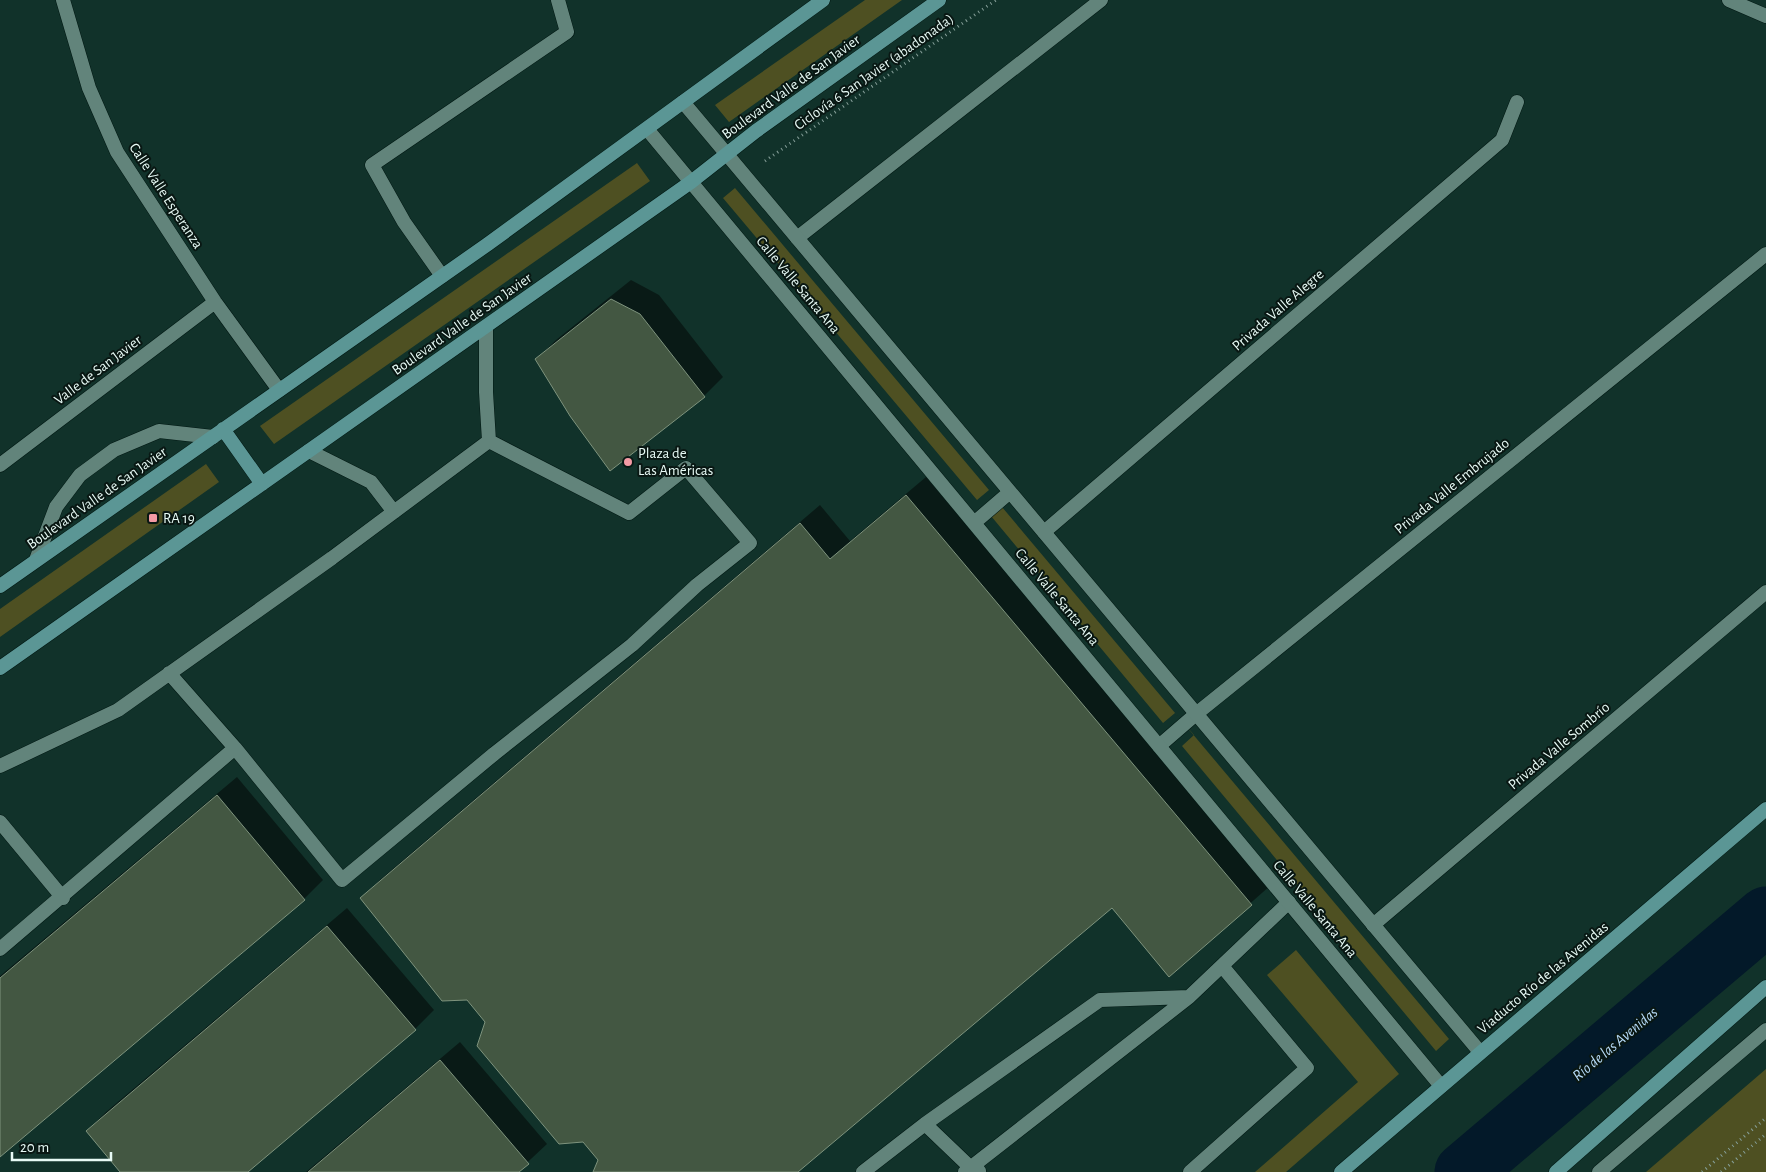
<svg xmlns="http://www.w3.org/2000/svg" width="1766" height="1172" viewBox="0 0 1766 1172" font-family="'Alegreya Sans',sans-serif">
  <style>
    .green { fill: #4e5022 }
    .shadow { fill: #0007 }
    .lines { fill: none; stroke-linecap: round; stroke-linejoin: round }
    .river { stroke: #031929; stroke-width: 59 }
    .building { fill: #435742; stroke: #7e937d }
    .service-casing { stroke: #011813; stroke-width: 15 }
    .minor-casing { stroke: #011813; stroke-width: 15 }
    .tertiary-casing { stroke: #011813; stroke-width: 15 }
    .secondary-casing { stroke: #011813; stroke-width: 15 }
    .path { stroke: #869f99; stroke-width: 3; stroke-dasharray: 1 4; stroke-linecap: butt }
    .service { stroke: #62847b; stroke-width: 14 }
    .minor { stroke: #62847b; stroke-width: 14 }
    .tertiary { stroke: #62847b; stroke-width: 14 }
    .secondary { stroke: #5b9695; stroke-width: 14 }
    .poi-dot { fill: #f49aa4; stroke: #091713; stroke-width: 2 }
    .labels { text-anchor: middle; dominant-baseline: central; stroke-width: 4; stroke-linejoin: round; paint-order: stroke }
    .street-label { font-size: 15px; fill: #e7faf5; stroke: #091713 }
    .poi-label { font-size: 15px; fill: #e7faf5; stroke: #091713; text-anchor: start }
    .water-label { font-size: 16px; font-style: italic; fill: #b7dbf8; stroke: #091713 }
  </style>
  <rect width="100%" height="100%" fill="#11322a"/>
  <path class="green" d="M865,0H902L729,122L715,105Z
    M637,163L650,181L274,444L260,426Z
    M735,188L989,490L977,500L723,198Z
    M206,464L219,482L0,637V609Z
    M1002,507L1449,1039L1436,1051L1182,746L1194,735L1175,713L1163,723L991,516Z
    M1296,950L1399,1074L1286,1172H1255L1358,1082L1267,975Z
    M1766,1069V1172H1646Z"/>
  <path class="shadow" d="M631,280L659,295L723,377L704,396L610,470L537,359L556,340Z
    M926,477L1271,885L1169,975L1112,906L796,1172H595L599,1160L467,999L362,898L381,879L820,505L850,541Z
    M237,777L323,880L304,899L0,1155V976Z
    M347,908L434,1010L415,1029L246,1172H122L87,1131L106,1112Z
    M460,1042L547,1144L517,1172H306Z"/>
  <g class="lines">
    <path class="river" d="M1464,1172L1766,916"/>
  </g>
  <path class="building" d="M611,299L640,314L705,397L610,471L570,416L535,359Z
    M906,495L1252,905L1169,977L1112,908L798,1172H593L598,1160L583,1142L559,1144L477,1046L485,1022L467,1000L442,1001L360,898L800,523L830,559Z
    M217,795L305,900L0,1157V978Z
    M327,926L416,1030L248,1172H120L86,1131Z
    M440,1060L529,1164L519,1172H308Z"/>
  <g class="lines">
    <defs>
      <path id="service" d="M442,276L404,222L372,165L567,32L558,0
        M486,327V392L489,441
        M309,451L371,482L394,512
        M36,560L56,507L80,475L114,450L159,431L213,437
        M169,673L235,748L342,880L494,754L632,645L697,585L750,543L686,468L629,513L489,441
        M0,766L118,710L332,558L489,441
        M0,822L63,898
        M0,949L235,748
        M925,1124L971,1168L979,1171
        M863,1172L925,1124L1100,1000L1189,997
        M965,1172L1189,997L1289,902
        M1190,1172L1307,1068L1222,966"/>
      <path id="minor" d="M63,0L89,88L117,152L215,302L279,390
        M1729,0L1766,16
        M797,238L1101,0
        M0,465L215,302
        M1044,532L1502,140L1517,102
        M1159,746L1196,714L1766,254
        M1373,925L1766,592"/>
      <path id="tertiary" d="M683,102L1480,1052
        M647,129L1441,1086
        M974,523L1010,492
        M1599,1172L1766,1030"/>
      <path id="secondary" d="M223,429L262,484
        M0,586L488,244L823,0
        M0,668L691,182L756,131L939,0
        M1341,1172L1766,809
        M1556,1172L1766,987"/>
    </defs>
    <use href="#service" class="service-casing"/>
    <use href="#minor" class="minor-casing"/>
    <use href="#tertiary" class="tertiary-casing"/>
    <use href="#secondary" class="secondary-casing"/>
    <path class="path" d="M765,161L996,0
      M1702,1172L1766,1118
      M1721,1172L1766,1134"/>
    <use href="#service" class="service"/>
    <use href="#minor" class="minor"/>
    <use href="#tertiary" class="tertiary"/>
    <use href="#secondary" class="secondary"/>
  </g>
  <g class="poi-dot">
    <circle cx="628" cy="462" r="5"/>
    <rect x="148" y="513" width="10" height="10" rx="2.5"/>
  </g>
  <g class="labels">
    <g class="street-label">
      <text transform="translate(874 72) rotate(-35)">Ciclovía 6 San Javier (abadonada)</text>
      <text transform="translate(791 87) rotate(-36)">Boulevard Valle de San Javier</text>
      <text transform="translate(166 196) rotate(57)">Calle Valle Esperanza</text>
      <text transform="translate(798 285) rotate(50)">Calle Valle Santa Ana</text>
      <text transform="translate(1278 310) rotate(-41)">Privada Valle Alegre</text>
      <text transform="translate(462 324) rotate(-35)">Boulevard Valle de San Javier</text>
      <text transform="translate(98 370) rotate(-37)">Valle de San Javier</text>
      <text transform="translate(1452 486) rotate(-39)">Privada Valle Embrujado</text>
      <text transform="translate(97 498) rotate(-35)">Boulevard Valle de San Javier</text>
      <text transform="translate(1057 597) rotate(50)">Calle Valle Santa Ana</text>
      <text transform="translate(1559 746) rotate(-40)">Privada Valle Sombrío</text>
      <text transform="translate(1315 909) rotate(50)">Calle Valle Santa Ana</text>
      <text transform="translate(1543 978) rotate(-40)">Viaducto Río de las Avenidas</text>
    </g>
    <g class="poi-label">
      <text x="638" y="453">Plaza de<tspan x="638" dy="17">Las Américas</tspan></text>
      <text x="163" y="518">RA 19</text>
    </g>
    <g class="water-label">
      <text transform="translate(1615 1044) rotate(-40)">Río de las Avenidas</text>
    </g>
  </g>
  <path d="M12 1152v8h99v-8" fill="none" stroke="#e7faf5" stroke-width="2.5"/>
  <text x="20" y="1152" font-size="15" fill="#e7faf5" stroke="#091713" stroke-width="4" paint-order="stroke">20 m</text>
</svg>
